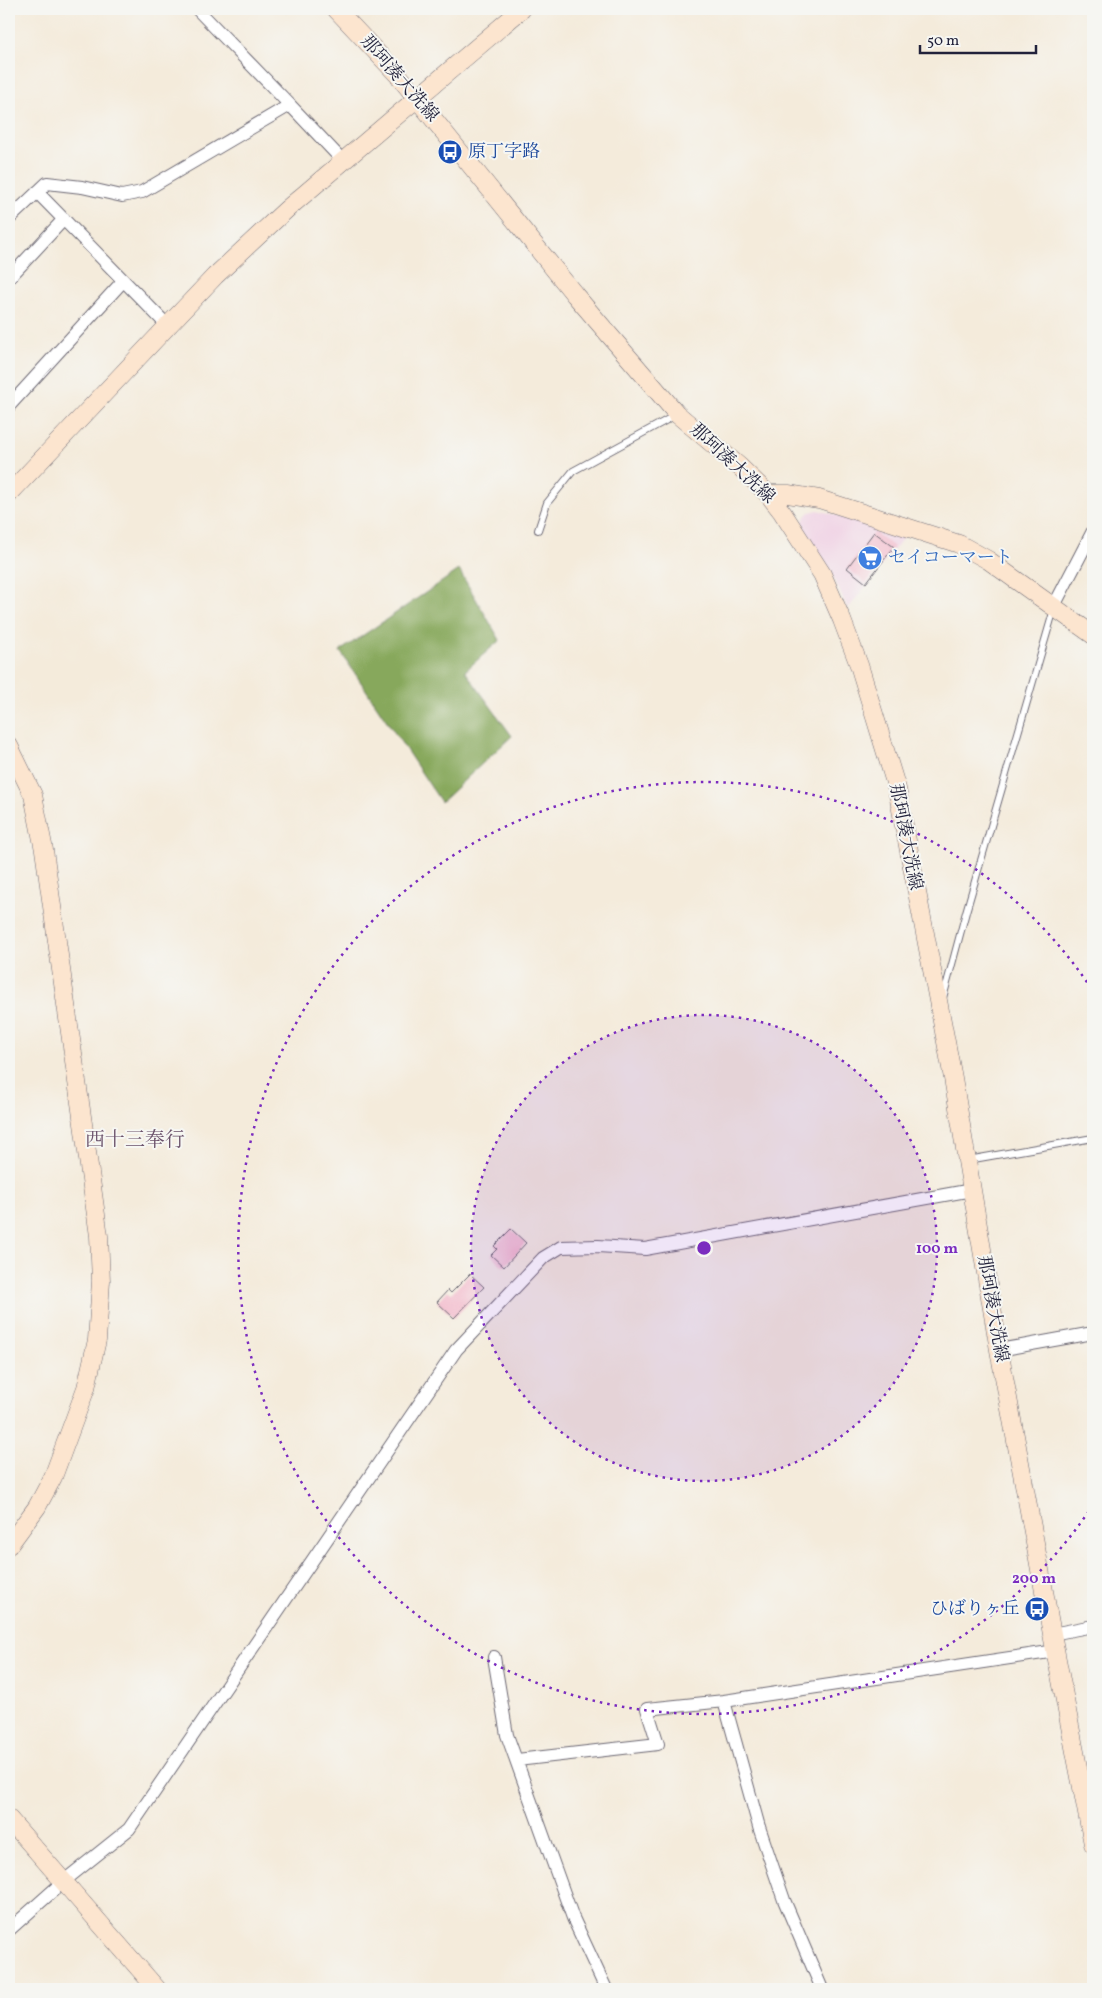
<svg xmlns="http://www.w3.org/2000/svg" width="1102" height="1998" viewBox="0 0 1102 1998" font-family="Vollkorn,'Noto Serif JP',serif">
  <style>
    .built { fill: #f0d0e4 }
    .forest { fill: #87a85c; stroke: #54654c }
    .building { fill: #f2acc3 }
    .lines { fill: none; stroke-linecap: round; stroke-linejoin: round }
    .lane-casing { stroke: #6c6873; stroke-width: 8 }
    .street-casing { stroke: #6c6873; stroke-width: 14 }
    .secondary-casing { stroke: #6c6873; stroke-width: 19 }
    .lane { stroke: #fff; stroke-width: 6 }
    .street { stroke: #fff; stroke-width: 12 }
    .secondary { stroke: #fce5cf; stroke-width: 18 }
    .ring { fill: none; stroke: #7b2cbf; stroke-width: 2.5; stroke-dasharray: 2.5 5 }
    .labels { text-anchor: middle; dominant-baseline: central; stroke-width: 4; stroke-linejoin: round; paint-order: stroke }
    .street-label { font-size: 18px; fill: #22223b; stroke: #f6f6f2 }
    .transit-label { font-size: 18px; fill: #164399; stroke: #f6f6f2; text-anchor: start }
    .shop-label { font-size: 18px; fill: #366cbe; stroke: #f6f6f2; text-anchor: start }
    .quarter-label { font-size: 20px; fill: #6b526b; stroke: #f6f6f2 }
    .centre { fill: #7b2cbf; stroke: #f6f6f2; stroke-width: 2.5 }
    .ring-label { font-size: 15px; text-anchor: middle; font-weight: bold; fill: #7b2cbf; stroke: #f6f6f2; stroke-width: 4; stroke-linejoin: round; paint-order: stroke }
  </style>
  <rect width="100%" height="100%" fill="#f6f6f2"/>
  <filter id="ink" filterUnits="userSpaceOnUse"><feTurbulence type="fractalNoise" baseFrequency=".02" numOctaves="2"/><feDisplacementMap in="SourceGraphic" scale="10" xChannelSelector="R" yChannelSelector="G"/><feConvolveMatrix kernelMatrix="1 2 1 2 8 2 1 2 1" color-interpolation-filters="sRGB"/></filter>
  <filter id="wash" filterUnits="userSpaceOnUse"><feTurbulence type="fractalNoise" baseFrequency=".0096" numOctaves="4" result="noise"/><feDisplacementMap in="SourceGraphic" scale="20" xChannelSelector="R" yChannelSelector="G"/><feGaussianBlur stdDeviation="1.12" result="paint"/><feColorMatrix in="noise" values="0 0 0 0 0 0 0 0 0 0 0 0 0 0 0 0 0 1.4 0 .05"/><feComposite in="paint" operator="in"/></filter>
  <g filter="url(#wash)">
    <rect width="100%" height="100%" fill="#f4ebdb"/>
    <path class="built" d="M818,510L906,534L848,609L831,573L801,525L805,517L810,512Z"/>
    <path class="forest" d="M459,570L500,640L465,671L512,736L441,802L340,651Z"/>
    <g id="blocks">
      <path class="building" d="M874,532L894,547L866,583L847,568Z
        M511,1229L526,1243L504,1267L491,1255L497,1249L494,1246Z
        M470,1274L484,1287L454,1318L437,1302L448,1290L451,1293Z"/>
    </g>
  </g>
  <g filter="url(#ink)">
    <use href="#blocks" fill-opacity="0" stroke="#6c6873" stroke-width="1"/>
    <g class="lines">
      <defs>
        <path id="lane" d="M538,530L547,503L573,471L676,415
          M943,998L966,912L1054,609
          M968,1160L1093,1138"/>
        <path id="street" d="M197,9L290,105
          M37,192L168,326
          M9,219L47,183L82,187L122,196L142,192L290,105L343,161
          M9,278L64,219
          M9,406L123,281
          M1054,606L1093,531
          M999,1350L1093,1333
          M1052,1634L1093,1626
          M494,1657L507,1735L573,1918L606,1989
          M724,1701L759,1827L784,1900L822,1989
          M517,1760L658,1744L647,1709L724,1701L1056,1651
          M9,1930L64,1881L129,1829L456,1350L543,1258L561,1247L598,1246L645,1249L972,1190"/>
        <path id="secondary" d="M336,9L398,75L575,295L677,414L740,467L768,494L782,512L822,574L842,620L859,665L897,789L953,1078L999,1350L1052,1634L1093,1844
          M9,494L215,276L287,209L522,9
          M768,494H788L819,499L959,544L988,560L1093,635
          M9,746L33,795L44,850L99,1236L101,1281L97,1340L86,1388L53,1477L37,1507L9,1545
          M9,1819L157,1989"/>
      </defs>
      <use href="#lane" class="lane-casing"/>
      <use href="#street" class="street-casing"/>
      <use href="#secondary" class="secondary-casing"/>
      <use href="#lane" class="lane"/>
      <use href="#street" class="street"/>
      <use href="#secondary" class="secondary"/>
    </g>
  </g>
  <circle cx="704" cy="1248" r="233" fill="#7b2cbf" fill-opacity=".12"/>
  <g class="ring">
    <circle cx="704" cy="1248" r="233"/>
    <path d="M1093 1505A466 466 0 1 1 1093 991"/>
  </g>
  <defs>
    <symbol id="bus-disc" viewBox="-11 -11 22 22"><circle r="9.5" fill="#1a4fb4" stroke="#f6f6f2"/><path d="M-5-6H5V4H4V6H2V4H-2V6H-4V4H-5ZM-3.5-4V0h7V-4ZM-3.5 1.2v1.5H-2V1.2ZM2 1.2v1.5H3.5V1.2Z" fill="#fff"/></symbol>
    <symbol id="supermarket-disc" viewBox="-11 -11 22 22"><circle r="9.5" fill="#3f7fe0" stroke="#f6f6f2"/><path d="M-6-5.5h2.5l.6 2H6L4.5 2H-2.5L-4.4-4H-6ZM-1.5 3.2a1.3 1.3 0 1 0 .1 0ZM3 3.2a1.3 1.3 0 1 0 .1 0Z" fill="#fff"/></symbol>
  </defs>
  <g fill-rule="evenodd">
    <use href="#bus-disc" x="436" y="138" width="28" height="28"/>
    <use href="#supermarket-disc" x="856" y="544" width="28" height="28"/>
    <use href="#bus-disc" x="1023" y="1595" width="28" height="28"/>
  </g>
  <g class="labels">
    <g class="street-label">
      <text transform="translate(399 79) rotate(49)">那珂湊大洗線</text>
      <text transform="translate(732 464) rotate(43)">那珂湊大洗線</text>
      <text transform="translate(905 837) rotate(79)">那珂湊大洗線</text>
      <text transform="translate(992 1309) rotate(80)">那珂湊大洗線</text>
    </g>
    <g class="transit-label">
      <text x="468" y="152">原丁字路</text>
      <text x="1020" y="1609" text-anchor="end">ひばりヶ丘</text>
    </g>
    <g class="shop-label">
      <text x="888" y="558">セイコーマート</text>
    </g>
    <g class="quarter-label">
      <text x="135" y="1141">西十三奉行</text>
    </g>
  </g>
  <circle cx="704" cy="1248" r="8" class="centre"/>
  <g class="ring-label">
    <text x="937" y="1253">100 m</text>
    <text x="1034" y="1583">200 m</text>
  </g>
  <rect width="1102" height="1998" fill="none" stroke="#f6f6f2" stroke-width="30"/>
  <path d="M920 45v8h116v-8" fill="none" stroke="#22223b" stroke-width="2.5"/>
  <text x="927" y="45" font-size="15" fill="#22223b" stroke="#f6f6f2" stroke-width="4" paint-order="stroke">50 m</text>
</svg>
